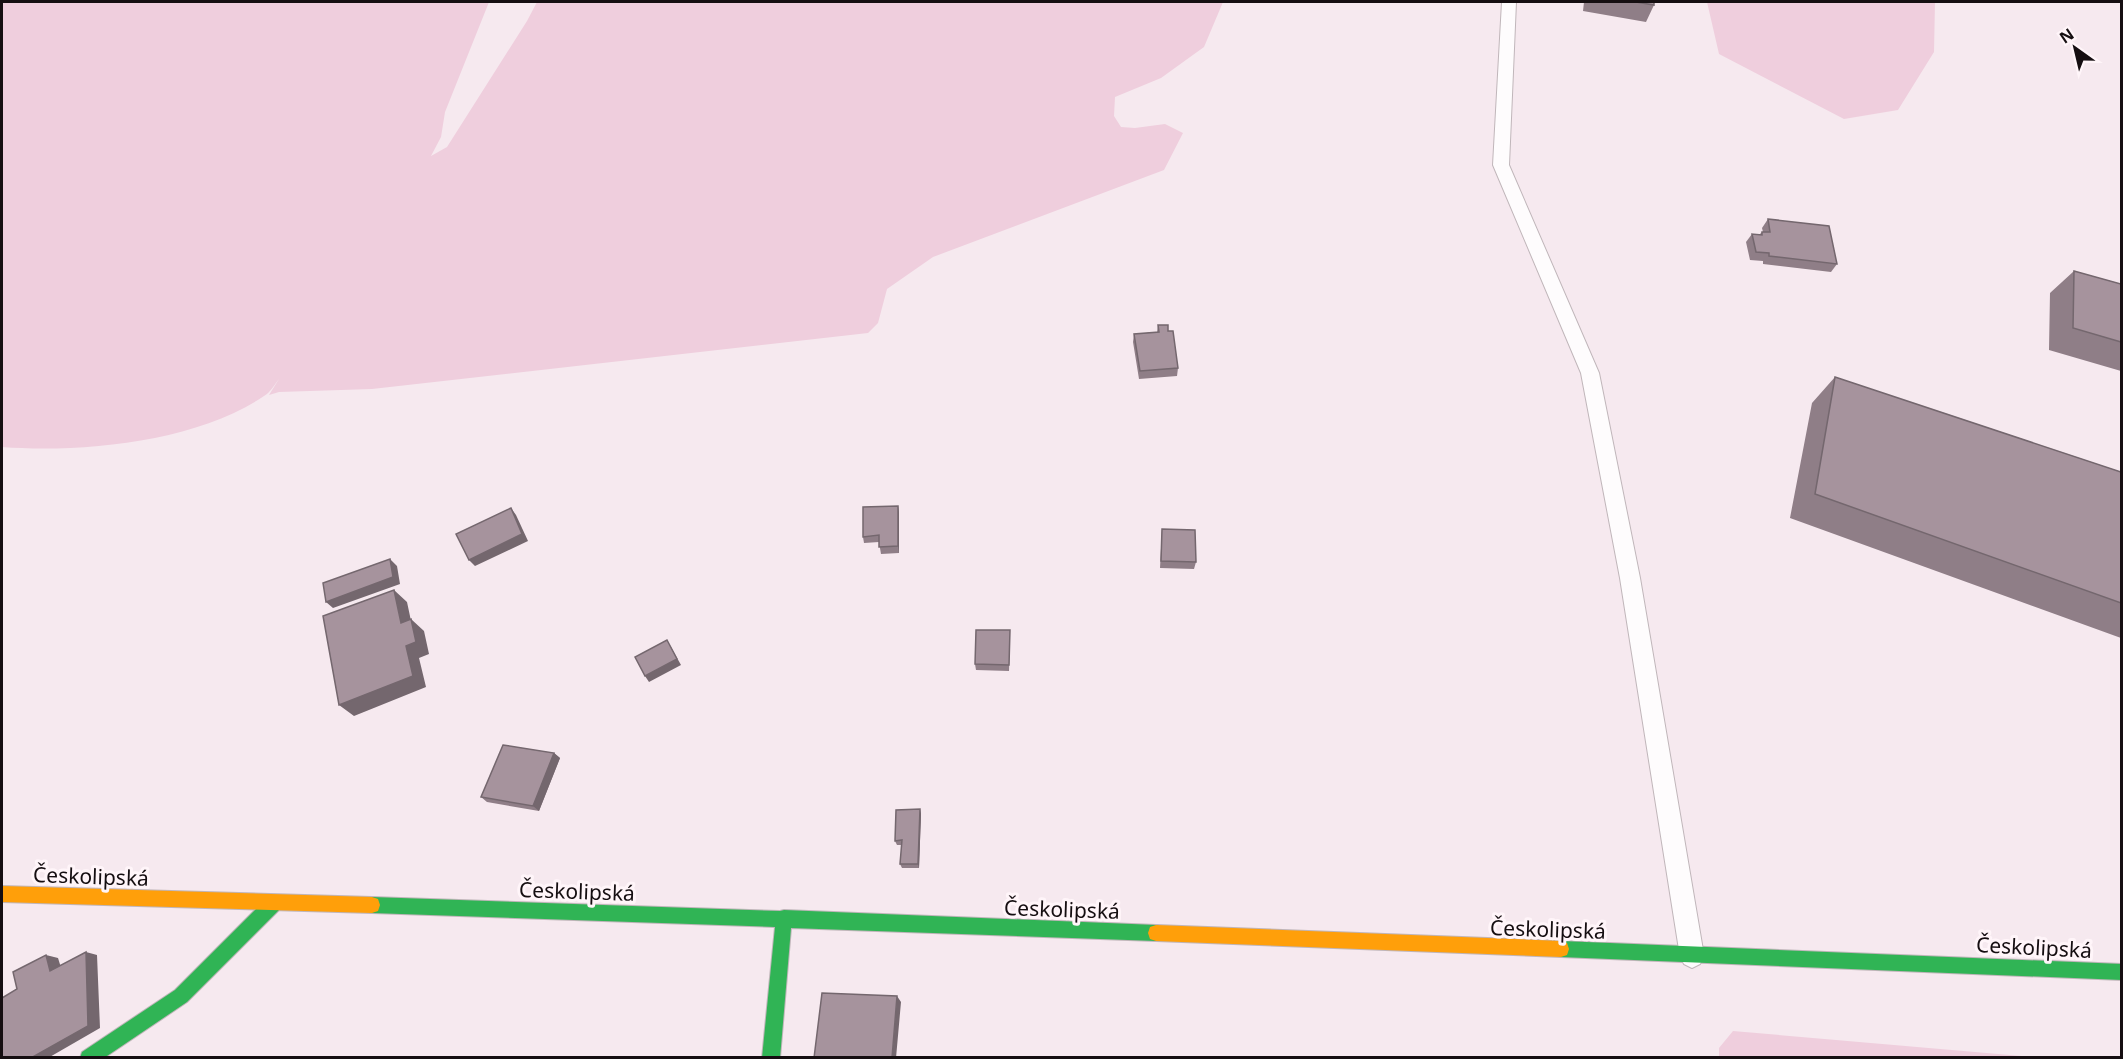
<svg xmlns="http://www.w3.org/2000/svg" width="2123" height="1059" viewBox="0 0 2123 1059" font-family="'Noto Sans',sans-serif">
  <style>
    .green { fill: #efcedd }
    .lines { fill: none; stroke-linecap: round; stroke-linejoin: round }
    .lane-casing { stroke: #c0b6ba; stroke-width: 2 }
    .fast-casing { stroke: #c0b6ba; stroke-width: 2 }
    .slow-casing { stroke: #c0b6ba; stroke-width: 2 }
    .lane { fill: #fefcfd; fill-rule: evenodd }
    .fast { fill: #30b455; fill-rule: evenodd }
    .slow { fill: #ff9f0a; fill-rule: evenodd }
    .wall { fill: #8f7e87 }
    .shaded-wall { fill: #74676e }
    .building { fill: #a6939d; stroke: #74676e; stroke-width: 1.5 }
    .labels { text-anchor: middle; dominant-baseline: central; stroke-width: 6; stroke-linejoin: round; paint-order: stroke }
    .near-street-label { font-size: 21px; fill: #150e11; stroke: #fff5f9 }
  </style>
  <rect width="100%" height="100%" fill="#f6e9ef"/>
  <path class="green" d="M2,2H489L445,112L441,137L431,156L447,147L527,21L537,2H1223L1204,47L1161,78L1115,97L1114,116L1121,127L1135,128L1165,124L1183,133L1164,170L933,257L887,289L878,323L868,333L372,389L279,392L269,395L279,379C275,384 270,393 264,396C196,442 82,453 2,447Z
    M1707,2H1935L1934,52L1898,110L1844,119L1719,54Z
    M1733,1031L2033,1057H1719V1048Z"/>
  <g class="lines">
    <defs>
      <path id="lane" d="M1502,2H1516L1509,165L1599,373L1640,578L1704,956L1700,964L1692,968L1684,964L1680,956L1620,578L1581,373L1493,165Z"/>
      <path id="fast" d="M273,896L279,898L281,904L279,910L187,1002L104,1058H80L82,1052L175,990L267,898Z
        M372,897L780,911L784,910L1156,925L1162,927L1164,933L1162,939L1156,941L791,928L780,1058H762L775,927L372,913L366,911L364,905L366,899Z
        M1561,941L2122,964V980L1561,957L1555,955L1553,949L1555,943Z"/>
      <path id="slow" d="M2,886L372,897L378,899L380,905L378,911L372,913L2,902Z
        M1156,925L1561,941L1567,943L1569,949L1567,955L1561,957L1156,941L1150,939L1148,933L1150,927Z"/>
    </defs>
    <use href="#lane" class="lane-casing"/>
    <use href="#fast" class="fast-casing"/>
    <use href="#slow" class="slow-casing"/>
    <use href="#lane" class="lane"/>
    <use href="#fast" class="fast"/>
    <use href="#slow" class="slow"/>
  </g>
  <path class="wall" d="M1584,2H1654V5L1646,22L1583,11Z
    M1768,219L1837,264L1831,272L1763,264V261L1750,260L1746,242L1752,234L1759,235L1762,232H1763L1762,228Z
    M2074,271L2121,284V371L2049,350L2050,293Z
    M1158,325L1168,331L1178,368L1177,376L1139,379L1133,342L1134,334L1157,332Z
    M1835,377L2121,472V638L1790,518L1812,403Z
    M898,506L899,513V553L881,554L879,542L864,543L863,537Z
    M1162,529L1196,562L1194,569L1160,568Z
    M1010,636L1009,671L976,670L975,664Z
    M554,753L560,758L539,811L487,802L481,797Z
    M920,809L921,814L919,868H902L900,864L902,845H897L895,841Z"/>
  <path class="shaded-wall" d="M898,506L899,513V553L898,546Z
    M511,508L516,515L528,541L475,566L469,560Z
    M390,559L397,566L400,584L333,608L326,602Z
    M394,590L407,602L414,635L401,623Z
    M411,619L424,631L429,654L419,658L426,687L354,716L339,705L406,646Z
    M667,640L681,665L649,682L645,676Z
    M554,753L560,758L539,811L533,806Z
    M920,809L921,814L919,868L918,864Z
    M86,952L97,955L100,1028L48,1058H31Z
    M46,955L58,958L63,974L50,971Z
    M897,996L901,1002L896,1058H892Z"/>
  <path class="building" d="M1636,2H1654V5Z
    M1768,219L1829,226L1837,264L1769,256V253L1756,252L1752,234L1762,235V232H1770Z
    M2074,271L2121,284V342L2073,328Z
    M1158,325H1168V331H1173L1178,368L1140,371L1134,334L1159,332Z
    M1835,377L2121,472V603L1815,494Z
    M898,506V546L879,547V535L863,537V507Z
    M511,508L522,534L469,560L456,534Z
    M1162,529L1195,530L1196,562L1161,561Z
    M390,559L393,577L326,602L323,583Z
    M394,590L401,623L411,619L416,642L406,646L413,676L339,705L323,616Z
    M976,630H1010L1009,665L975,664Z
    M667,640L677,659L645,676L635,657Z
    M503,745L554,753L533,806L481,797Z
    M920,809L918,864H900L902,840L895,841L896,810Z
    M86,952L88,1026L31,1058H2V998L17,989L13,972L46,955L50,971Z
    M822,993L897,996L892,1058H814Z"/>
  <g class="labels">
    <g class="near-street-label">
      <text transform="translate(91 876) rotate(2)">Českolipská</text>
      <text transform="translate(577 891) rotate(2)">Českolipská</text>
      <text transform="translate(1062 909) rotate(2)">Českolipská</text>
      <text transform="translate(1548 929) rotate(2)">Českolipská</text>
      <text transform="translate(2034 947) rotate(3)">Českolipská</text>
    </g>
  </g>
  <rect width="2123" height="1059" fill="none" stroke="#150e11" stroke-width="6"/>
  <g transform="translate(2075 48) rotate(326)" stroke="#fff5f9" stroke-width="4.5" paint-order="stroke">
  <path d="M0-4.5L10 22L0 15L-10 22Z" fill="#150e11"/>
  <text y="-9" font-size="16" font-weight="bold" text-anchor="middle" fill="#150e11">N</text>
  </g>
</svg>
